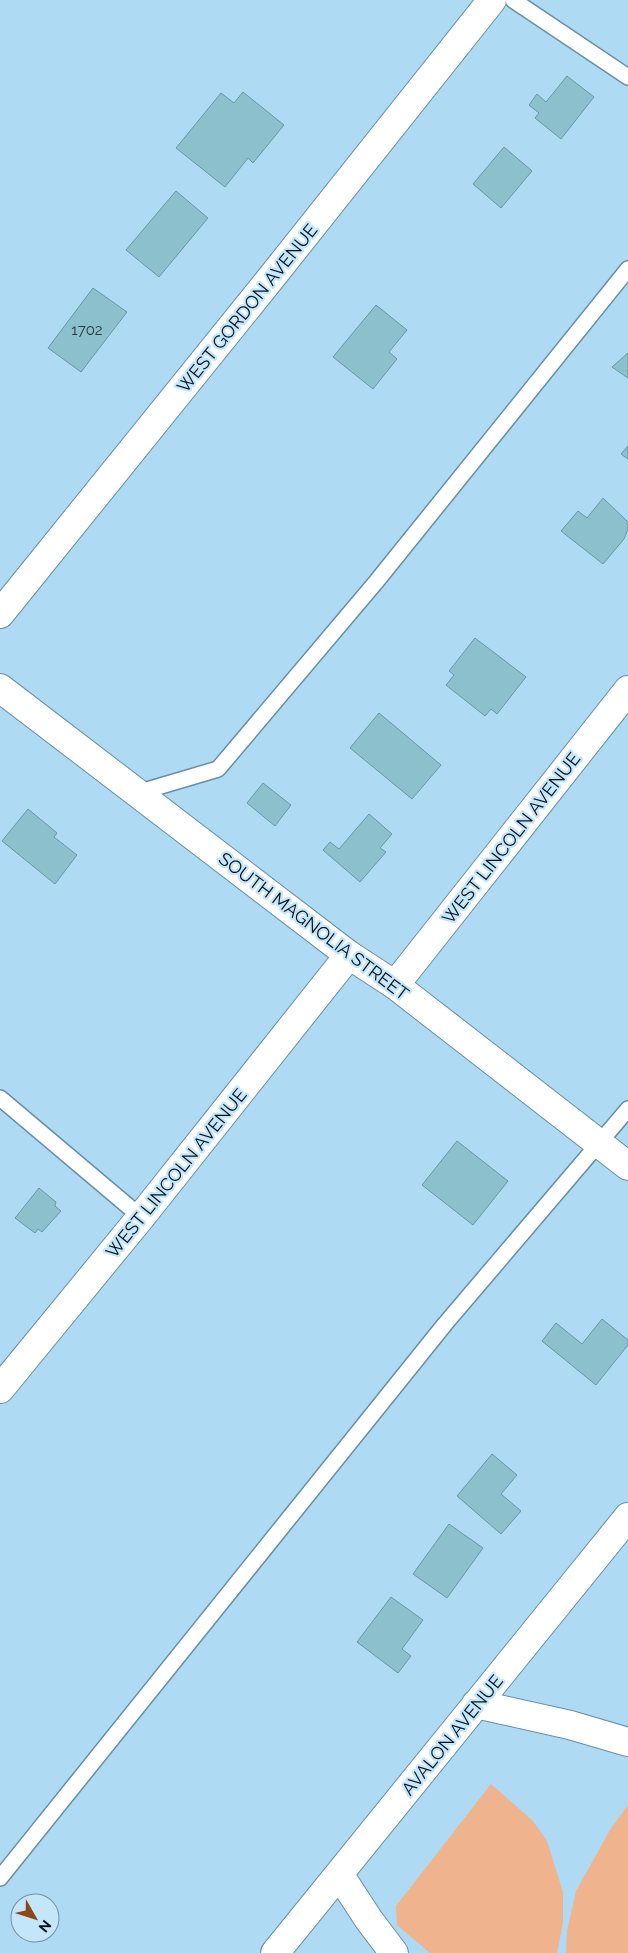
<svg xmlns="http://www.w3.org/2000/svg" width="628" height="1953" viewBox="0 0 628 1953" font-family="Raleway,sans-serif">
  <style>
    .green { fill: #efb38d }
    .building { fill: #8bc0cc; stroke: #6599a5 }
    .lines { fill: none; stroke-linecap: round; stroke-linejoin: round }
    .service-casing { stroke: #6790a8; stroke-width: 18 }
    .minor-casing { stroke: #6790a8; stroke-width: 30 }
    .tertiary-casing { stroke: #6790a8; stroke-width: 30 }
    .service { stroke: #fff; stroke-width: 15 }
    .minor { stroke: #fff; stroke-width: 28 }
    .tertiary { stroke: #fff; stroke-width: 28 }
    .labels { text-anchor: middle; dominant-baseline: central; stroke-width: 4.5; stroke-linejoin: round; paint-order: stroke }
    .number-label { font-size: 15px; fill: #253e47 }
    .street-label { font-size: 18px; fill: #03121b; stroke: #c3e6fa }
  </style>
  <rect width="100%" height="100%" fill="#aedaf3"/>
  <path class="green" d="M491,1784L533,1821L547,1841L563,1892V1923L557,1953H430L397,1925L396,1906Z
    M628,1805V1953H566L567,1931L576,1891L610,1830Z"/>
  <path class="building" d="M567,76L594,97L561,139L535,118L539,113L529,105L537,94L546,102Z
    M243,92L284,125L253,163L248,158L225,187L176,148L221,93L234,103Z
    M504,147L532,171L501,208L473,184Z
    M176,191L208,218L159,277L126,250Z
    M93,288L127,312L81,372L48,348Z
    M376,305L407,330L389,352L397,359L373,389L333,357Z
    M628,353V378L612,367Z
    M628,446V459L621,454Z
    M603,498L628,522V529L624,539L603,564L561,531L578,511L587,518Z
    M475,638L526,677L497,714L491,709L485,716L446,685L454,675L449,671Z
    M379,713L441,765L412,799L350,748Z
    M263,783L291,805L275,826L247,803Z
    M28,809L57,833L54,837L77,855L55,884L2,841Z
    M369,814L392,834L380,848L386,852L360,882L323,850L330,842L339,849Z
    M457,1141L508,1181L473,1225L422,1185Z
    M39,1188L56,1202L55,1206L61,1211L42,1232L38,1229L35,1233L15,1218Z
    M602,1319L628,1340V1345L596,1385L542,1341L556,1323L582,1344Z
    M492,1454L517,1475L501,1494L521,1511L501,1534L457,1496Z
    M449,1524L483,1548L447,1598L413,1574Z
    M391,1597L423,1620L402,1649L411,1656L398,1673L357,1642Z"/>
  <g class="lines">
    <defs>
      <path id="service" d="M513,0L628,77
        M137,793L218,769L376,582L628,269
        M0,1098L141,1217
        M0,1878L445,1324L628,1109"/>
      <path id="minor" d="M395,985L628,690
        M0,1389L141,1217L349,955
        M476,1704L570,1725L628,1742
        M339,1874L369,1920L394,1953
        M275,1953L628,1517"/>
      <path id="tertiary" d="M0,614L267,283L492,0
        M0,688L349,955L395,985L628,1166"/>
    </defs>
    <use href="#service" class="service-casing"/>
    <use href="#minor" class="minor-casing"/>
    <use href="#tertiary" class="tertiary-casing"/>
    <use href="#service" class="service"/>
    <use href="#minor" class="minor"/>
    <use href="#tertiary" class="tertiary"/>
  </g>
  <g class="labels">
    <g class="number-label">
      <text x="87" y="330">1702</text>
    </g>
    <g class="street-label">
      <text transform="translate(247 308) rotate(-51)">WEST GORDON AVENUE</text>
      <text transform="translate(511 838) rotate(-52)">WEST LINCOLN AVENUE</text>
      <text transform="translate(314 926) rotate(37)">SOUTH MAGNOLIA STREET</text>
      <text transform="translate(176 1173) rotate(-51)">WEST LINCOLN AVENUE</text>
      <text transform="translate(452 1735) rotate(-51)">AVALON AVENUE</text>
    </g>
  </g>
  <g transform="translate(35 1918) rotate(129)"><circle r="24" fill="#c3e6fa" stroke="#7691a1"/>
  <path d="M0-4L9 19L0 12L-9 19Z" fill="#894814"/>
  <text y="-8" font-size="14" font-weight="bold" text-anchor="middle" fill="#03121b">N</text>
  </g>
</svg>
